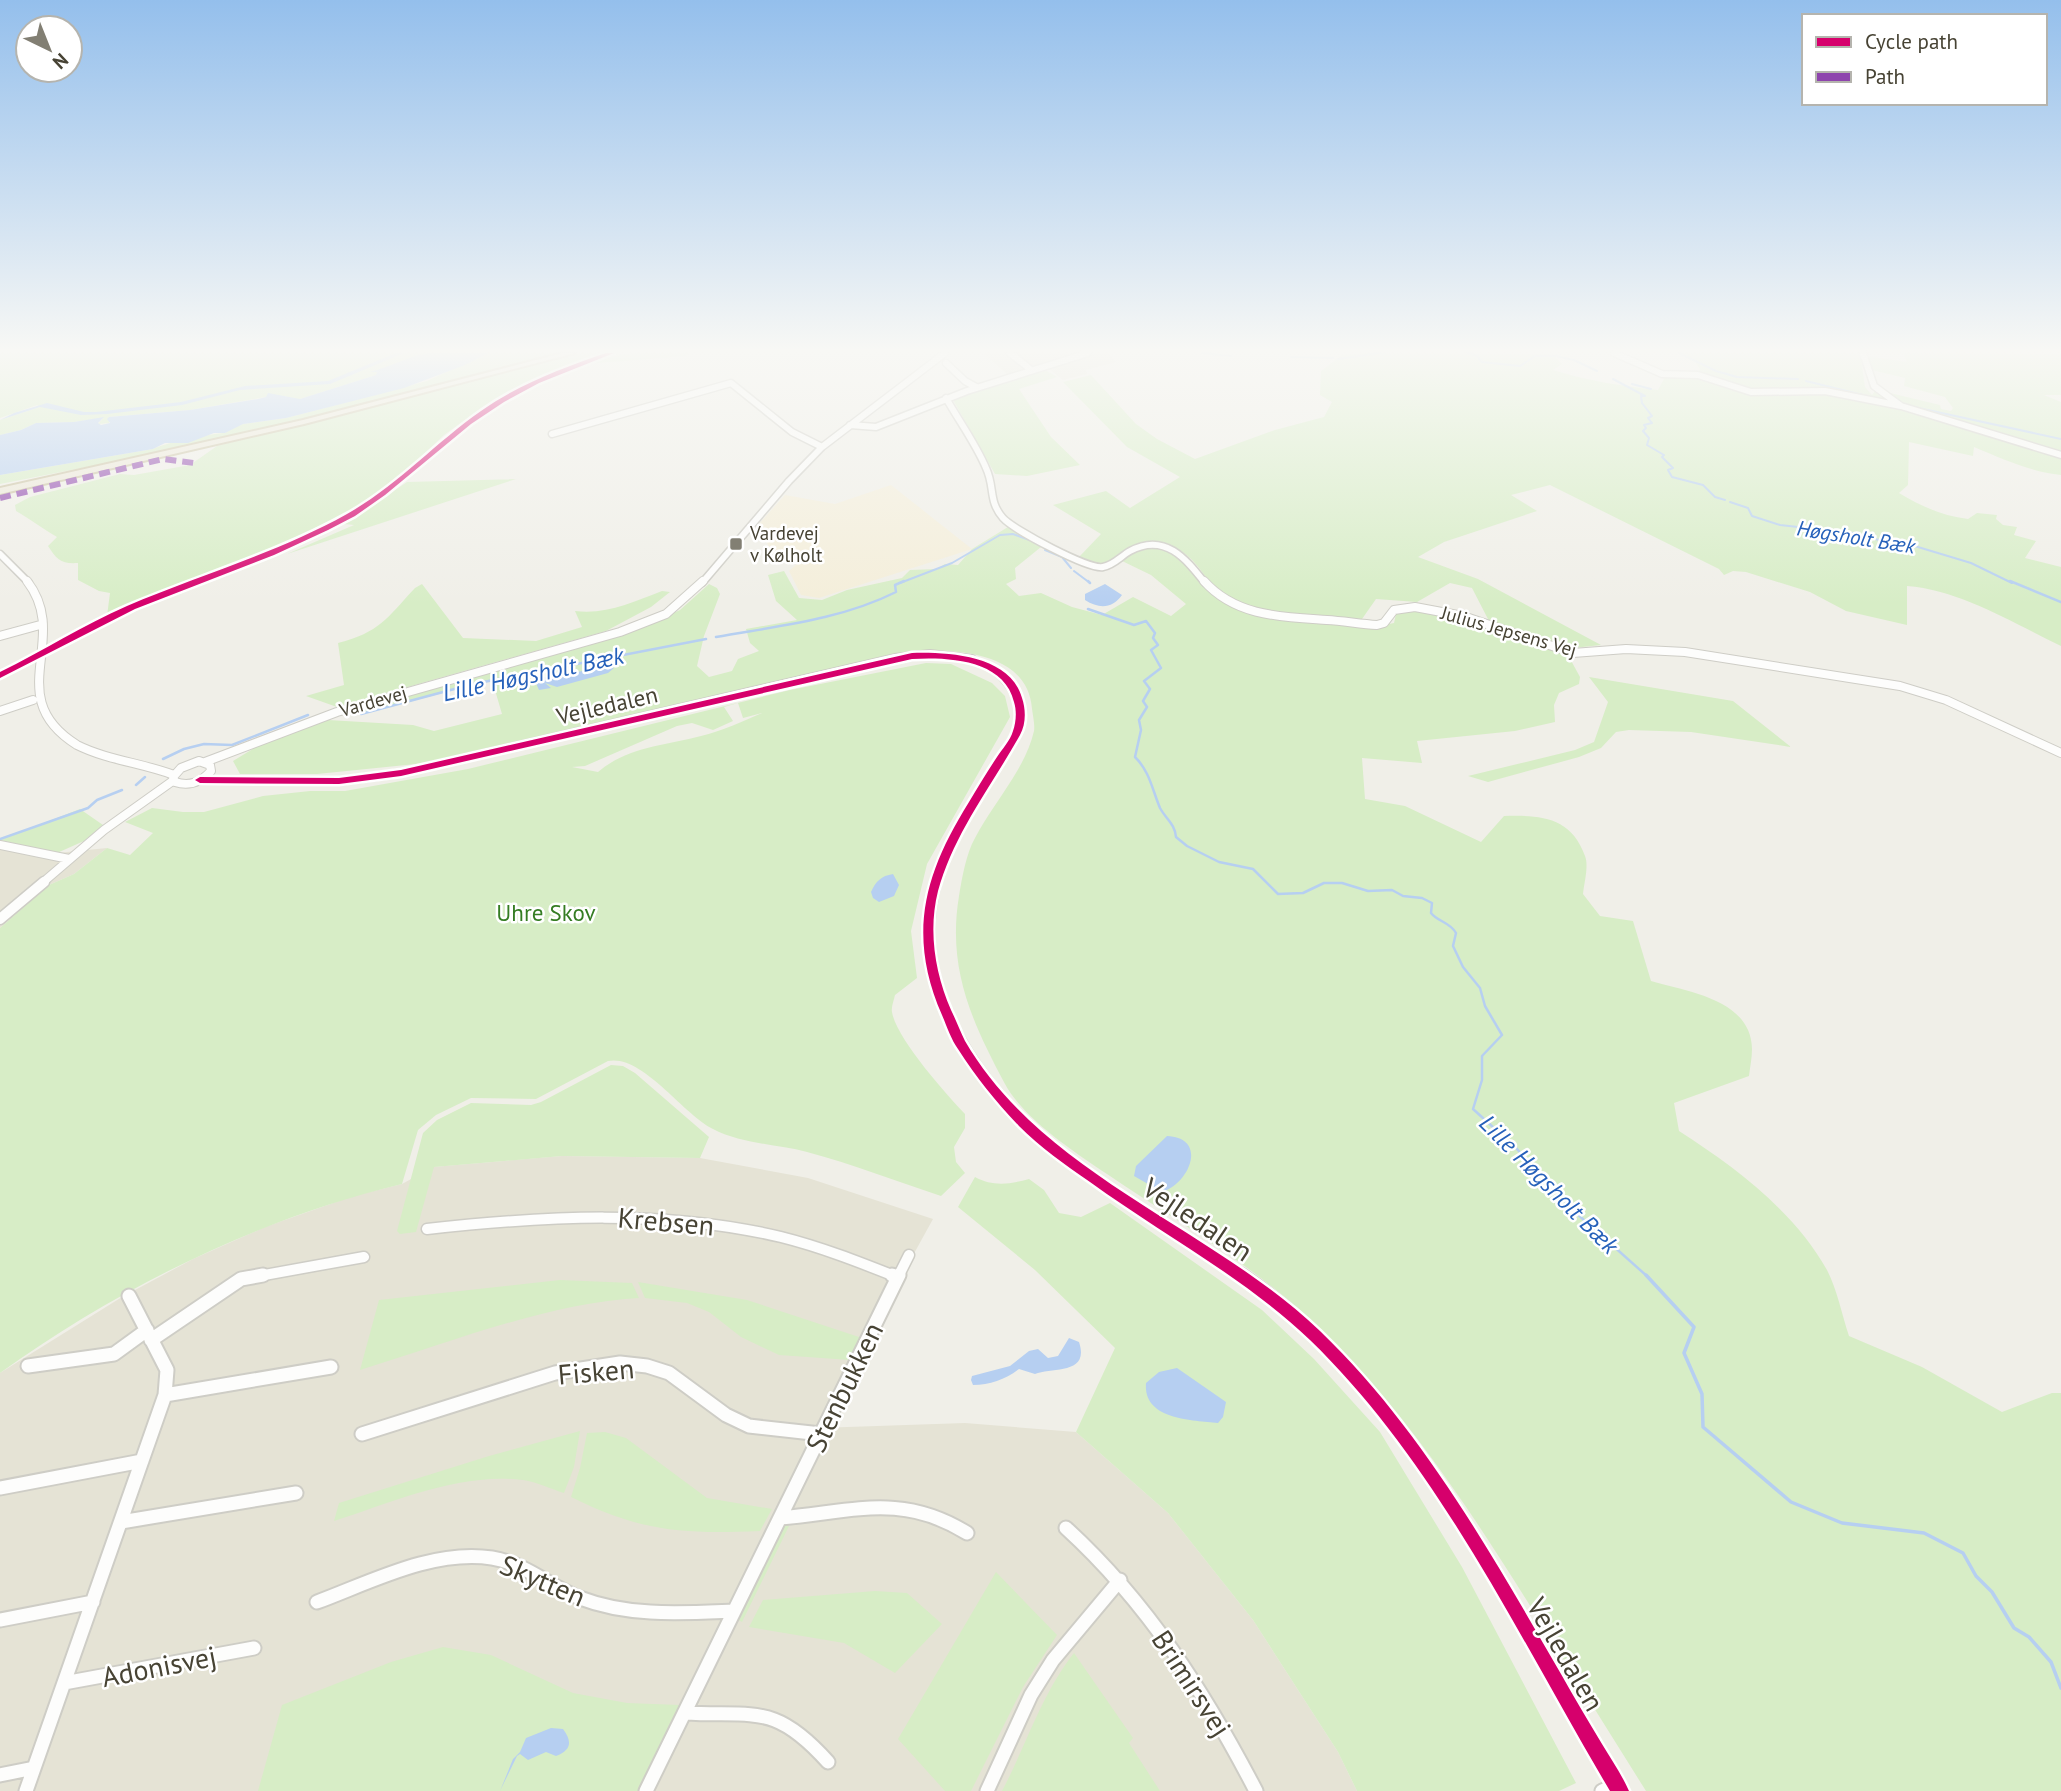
<svg xmlns="http://www.w3.org/2000/svg" width="2061" height="1791" viewBox="0 0 2061 1791" font-family="'PT Sans',sans-serif">
  <style>
    .residential { fill: #e5e3d5 }
    .commercial { fill: #f4eeda }
    .green { fill: #d7edc6; fill-rule: evenodd }
    .water { fill: #b6cff1 }
    .lines { fill: none; stroke-linecap: round; stroke-linejoin: round }
    .stream-far2 { stroke: #b6cff1; stroke-width: 2 }
    .stream-far1 { stroke: #b6cff1; stroke-width: 2.5 }
    .stream { stroke: #b6cff1; stroke-width: 3.5 }
    .minor-tunnel { stroke: #cecdc4; stroke-width: 8; stroke-dasharray: 8 3.5; stroke-linecap: butt }
    .minor-far3-casing { stroke: #cecdc6; stroke-width: 9 }
    .minor-far2-casing { stroke: #cecdc6; stroke-width: 10 }
    .minor-far1-casing { stroke: #cecdc6; stroke-width: 13 }
    .minor-casing { stroke: #cecdc6; stroke-width: 17 }
    .highway-casing { stroke: #cac2a2; stroke-width: 4 }
    .minor-far3 { stroke: #fdfdfc; stroke-width: 6 }
    .minor-far2 { stroke: #fdfdfc; stroke-width: 8 }
    .minor-far1 { stroke: #fdfdfc; stroke-width: 10 }
    .minor { stroke: #fdfdfc; stroke-width: 13 }
    .highway { fill: #ece8d8; fill-rule: evenodd }
    .quiet { stroke: #8e44ad; stroke-width: 6; stroke-dasharray: 11 6; stroke-linecap: butt }
    .cycleway-casing { stroke: #fff; stroke-width: 5 }
    .cycleway { fill: #d6006c; fill-rule: evenodd }
    .poi-dot { fill: #827f73; stroke: #fff; stroke-width: 2.5 }
    .labels { text-anchor: middle; dominant-baseline: central; stroke-width: 5; stroke-linejoin: round; paint-order: stroke }
    .far-poi-label { font-size: 19px; fill: #474334; stroke: #fff; text-anchor: start }
    .far-street-label { font-size: 19px; fill: #474334; stroke: #fff }
    .far-water-label { font-size: 21px; font-style: italic; fill: #2661ba; stroke: #fff }
    .street-label { font-size: 23px; fill: #474334; stroke: #fff }
    .park-label { font-size: 23px; fill: #357d23; stroke: #fff }
    .water-label { font-size: 24px; font-style: italic; fill: #2661ba; stroke: #fff }
    .near-street-label { font-size: 28px; fill: #474334; stroke: #fff }
  </style>
  <rect width="100%" height="100%" fill="#f0efe8"/>
  <path class="residential" d="M983,353H1108L1116,362L1086,370L1087,374L1063,380L1043,364L1008,375Z
    M0,840L57,853L107,848L74,874L49,885L0,928Z
    M562,1156L700,1158L808,1178L933,1219L818,1428L965,1423L1076,1432L1168,1513L1253,1620L1338,1752L1357,1791H0V1373L122,1297L193,1259L265,1227L353,1196L402,1184L433,1167Z"/>
  <path class="commercial" d="M891,485L972,549L819,598L801,595L789,571L802,560L773,553L757,526L785,495L835,504Z"/>
  <path class="green" d="M0,353H428C410,356 393,366 374,371L378,372L376,375L300,399L293,400L285,396L266,397L190,410L109,417V423L98,424L103,418L74,422L36,423L21,430L0,435V420L40,407L37,405L0,418Z
    M488,353H562L204,444L0,484V475L153,449C160,444 214,433 225,433L230,428L243,424L286,418L427,381Z
    M581,353H606L547,374L486,405L444,435L386,490L341,517L279,548L107,616L110,593L99,591L78,580V563C61,564 57,560 48,546L57,537C42,528 31,520 16,511L15,505L30,497L120,474L134,475L190,465L217,446Z
    M616,353H620L609,357L633,353H690L686,356L584,364Z
    M1365,353L1552,354L1562,364L1553,370C1588,381 1622,386 1658,390L1665,377L1694,375L1739,391H1820L1891,405L2061,456V475C2031,472 2003,459 1974,447L1973,456L1909,442L1908,485L1899,493C1920,506 1943,516 1968,519L1977,513L1997,515L1996,519L2003,525L2017,527L2014,535L2036,541L2025,558L2061,567V646C2013,623 1960,590 1907,586V625L1846,611L1810,592L1746,572L1733,571L1724,575L1719,569L1550,485L1511,495L1537,511L1444,542L1418,557L1478,579L1601,645L1573,648L1489,621L1472,588L1450,583L1417,602L1376,599L1362,619C1319,615 1276,618 1235,602C1198,586 1202,544 1151,544C1129,543 1121,552 1105,566H1097L1079,557L1101,534L1053,505L1106,491L1130,508L1180,477L1127,447L1063,382L1091,375L1136,424L1157,439L1195,459L1275,430L1324,417L1332,402L1320,395L1321,371L1342,355Z
    M1679,353H1860L1865,387L1872,395L1876,390L1896,404L1832,391L1761,392L1696,374L1700,369L1694,360Z
    M1903,353L2061,354V395H2044L2061,402V455L1903,406L1892,398L1895,397L1890,393L1940,405L1941,409L1951,411L1953,408L1945,397L1904,386L1905,378L1872,370L1866,356L1907,362Z
    M1042,368L1057,377L1019,389L1051,437L1080,465L1027,476L995,474L953,400Z
    M516,479L287,554L354,525L344,524L407,482Z
    M1008,527L1041,547L1015,568L1016,579L1006,584L1019,596L1041,593L1072,607L1102,615L1133,597L1171,616L1186,604L1151,575L1120,560C1132,550 1150,544 1166,547C1187,553 1197,584 1215,596C1259,624 1293,618 1341,622C1360,624 1375,627 1394,623L1396,614C1430,598 1531,642 1568,655L1580,677L1579,684L1559,693L1554,705L1555,722L1515,731L1417,741L1422,763L1362,758L1365,799L1405,806L1481,842L1504,816C1539,815 1571,816 1585,856C1589,866 1584,883 1583,894L1600,916L1633,921L1651,981C1688,992 1751,999 1752,1049C1752,1058 1750,1067 1749,1076L1674,1103L1679,1131C1735,1167 1794,1211 1827,1270C1837,1289 1842,1315 1849,1336L1922,1367L2002,1412L2052,1393H2061V1791H1646C1607,1729 1568,1666 1529,1604C1465,1502 1399,1402 1311,1320C1250,1263 1176,1221 1107,1174C1074,1152 1024,1119 1005,1084C972,1022 947,969 959,896C962,878 966,854 975,838C993,803 1025,770 1034,731C1035,725 1033,716 1032,709C1028,652 958,650 916,650L493,749L416,764L317,774H240L233,761L256,747L328,720L413,725L434,731L502,714L492,680L367,713L354,711L632,632L680,610L709,584L717,588L720,594L704,636L697,666L709,677L732,671L738,659L759,651L750,643L746,629L797,620L776,601L768,575L784,571L799,598L822,600L847,590L902,578L910,570L937,569L945,564L958,565L972,549Z
    M422,584L463,638L536,641L582,627L575,611C606,615 633,602 662,591L670,592L651,607L606,631L337,707L306,696L344,685L338,643C380,632 386,619 415,588Z
    M926,663L951,664L992,683L1005,696L1010,717L927,864L911,931L917,978L895,995C894,1000 891,1007 892,1012C896,1038 946,1094 965,1114V1128L954,1147L956,1162L965,1173L941,1196C896,1181 852,1164 807,1152C776,1144 742,1144 713,1129C683,1114 642,1054 608,1061L536,1099L471,1098L436,1115L418,1130L402,1184C260,1218 118,1288 0,1373V928L49,885L74,874L107,848L130,855L153,833L125,822L152,808L183,812H204L263,796L310,791H345L468,769L790,690ZM738,703L743,718L762,713C744,721 721,731 701,736C664,746 629,746 598,772L572,767L585,766L677,726L692,723L713,730L733,721L724,707Z
    M1589,677L1733,701L1791,747L1691,732L1629,730L1616,732L1601,748L1579,757L1488,782L1468,776L1575,750L1594,742L1608,702Z
    M80,809L103,825L84,841L57,853L0,840Z
    M611,1065L623,1066L635,1073L709,1137L700,1158L562,1156L434,1167L416,1232L400,1234L397,1231L423,1133L437,1120L471,1103L531,1105L541,1102Z
    M975,1177C993,1187 1011,1184 1029,1179L1044,1190L1059,1213L1081,1217L1110,1203L1262,1310L1314,1359L1380,1432L1462,1567L1576,1783L1559,1791H1357L1338,1752L1253,1620L1168,1513L1076,1432L1115,1348L1035,1270L958,1207Z
    M560,1280L632,1283L639,1298C544,1304 452,1342 360,1370L379,1300Z
    M638,1282L747,1300L862,1338L850,1360L779,1355L741,1337L709,1312L687,1303L645,1298Z
    M580,1431L574,1467L564,1493C551,1489 537,1482 523,1480C460,1472 393,1502 334,1521L339,1503L489,1456Z
    M605,1432L626,1438L707,1498L772,1509L760,1531C682,1534 642,1532 571,1497L580,1468L587,1433Z
    M790,1524L742,1622L737,1619L782,1526Z
    M996,1572L1057,1635L1023,1687L971,1791H945L898,1739Z
    M875,1591L907,1593L942,1624L895,1673L844,1643L749,1627L763,1600Z
    M443,1647L491,1655L573,1693L627,1703L680,1705L638,1791H258L282,1705L391,1662Z
    M1074,1653L1133,1738L1129,1743L1160,1791H1002C1027,1744 1041,1695 1074,1653Z"/>
  <path class="water" d="M396,353H404L330,384L240,390L182,405L107,414L81,415L40,407L0,420L14,413L47,403L84,412H96L181,402L245,386L328,381Z
    M428,353H488L465,365L404,388L286,418L243,424L225,433H214L188,443H165L153,449L0,475V435L21,430L36,423L74,422L104,417L98,423L101,425L110,423L107,419L109,417L190,410L258,399L266,397L268,393L300,399L376,375L377,372H370C391,367 409,356 428,353Z
    M1105,584L1122,595C1112,609 1099,609 1085,600V594Z
    M609,665L614,668L608,673L557,687L545,683L551,688L539,690L535,681L536,678L560,676Z
    M893,874L899,885L894,896L879,902L873,898L871,892C876,881 881,876 893,874Z
    M1167,1136C1209,1138 1189,1184 1162,1192L1134,1176L1136,1166Z
    M1069,1338L1079,1342C1090,1375 1052,1367 1035,1374L1019,1369C1006,1379 990,1385 973,1385L971,1380L972,1376L1010,1366L1029,1351L1038,1349L1048,1358L1058,1356Z
    M1177,1368L1226,1402L1223,1417L1218,1423C1192,1420 1143,1420 1146,1383L1159,1372Z
    M551,1728L563,1729C572,1741 572,1750 556,1756L546,1752L528,1760L520,1754L517,1756L500,1791L513,1759L520,1752L526,1738Z"/>
  <g class="lines">
    <path class="stream-far2" d="M1202,353L1231,356
      M1467,353L1476,355L1482,362L1520,366L1535,356H1556L1574,360L1597,371
      M1679,353L1716,371L1737,377L1798,379
      M1291,357L1333,358
      M1338,359L1380,353
      M1613,379L1645,396H1641L1642,403L1652,416L1648,418L1652,423L1644,425L1646,428L1643,431L1649,438L1647,445L1664,455L1662,457L1673,468L1668,470L1672,477L1703,485L1715,497L1725,500
      M1806,381L1879,399
      M1632,384L1651,389
      M1914,407L2061,439
      M1730,502L1748,508L1752,516L1780,525L1816,529L1844,539L1849,533H1853L1905,547L1908,544L1971,563L2012,583
      M1045,550L1062,557L1071,568
      M1074,571L1090,583
      M900,583L952,563L1000,535L1013,534L1035,542"/>
    <path class="stream-far1" d="M1088,581L1090,583
      M2010,581L2061,602
      M1088,609L1134,625L1146,621L1155,633L1153,638L1158,645L1151,650L1161,668L1144,681L1150,689L1143,701L1147,707L1139,720L1141,730L1135,757C1150,772 1152,789 1160,808C1166,819 1175,824 1176,837L1187,846L1219,862L1253,869L1278,894L1303,893L1324,883H1342L1368,891L1392,890L1403,896L1422,898L1432,903L1431,913C1438,922 1450,922 1456,933L1453,946L1463,967L1480,988L1485,1006L1502,1035L1482,1056V1080L1473,1109L1516,1148L1575,1212L1648,1277
      M716,637C777,626 840,620 896,592L895,585L904,581
      M361,714L473,684L706,639
      M163,759L184,749L204,744L232,745L308,715
      M136,785L145,777
      M0,839L88,808L97,800L122,790"/>
    <path class="stream" d="M1646,1275L1694,1327L1684,1353L1702,1394L1703,1427L1791,1502L1842,1523L1924,1533L1963,1553L1976,1576L1992,1592L2014,1628L2029,1637L2051,1662L2061,1688"/>
    <path class="minor-tunnel" d="M972,659L995,670"/>
    <defs>
      <path id="minor-far3" d="M1010,353L1030,369
        M1614,353L1662,374L1698,375L1751,392L1825,391L1901,406
        M1863,353L1874,386L1901,406L2061,455
        M946,363L965,381L976,387
        M946,398C959,421 976,444 986,468C995,487 988,501 1003,518C1014,530 1089,570 1103,567C1114,565 1121,556 1130,551C1165,532 1186,559 1205,583
        M850,425L876,427L967,391L1088,353
        M552,434L731,383L792,432L822,447
        M0,554L29,583
        M702,583L789,481L822,447L945,353"/>
      <path id="minor-far2" d="M27,581C72,639 0,697 77,745C107,760 142,763 174,775
        M1204,581C1236,617 1283,617 1327,620C1344,621 1360,624 1377,625L1384,623L1394,610L1415,607L1463,616L1573,653L1626,649L1685,652L1900,686L1946,700L2061,753
        M0,636L40,625
        M0,711L33,700
        M199,761L210,765L211,771C201,782 190,787 175,782L173,777L181,768Z
        M205,762L337,712L620,632L666,614L703,581
        M200,780L339,781L401,773L895,658L930,654L972,659
        M0,845L69,859
        M41,884L104,830L174,780
        M935,884L958,829L1018,730C1023,704 1015,687 995,670"/>
      <path id="minor-far1" d="M936,882C923,929 929,972 948,1016C1004,1141 1136,1204 1243,1277
        M0,919L44,882
        M427,1229C545,1216 664,1209 781,1237C821,1247 859,1262 897,1277
        M253,1277L364,1257
        M898,1277L909,1255"/>
      <path id="minor" d="M892,1275L897,1277
        M1241,1275C1416,1394 1514,1614 1620,1791
        M151,1340L241,1279L263,1275
        M28,1366L114,1354L147,1330
        M165,1395L331,1367
        M362,1434L555,1373L620,1363L647,1366L669,1373L726,1415L749,1426L821,1434
        M0,1488L142,1461
        M780,1518C852,1512 901,1492 967,1533
        M121,1522L296,1493
        M1066,1528C1148,1603 1205,1693 1256,1791
        M317,1602C371,1582 433,1549 492,1558C525,1563 550,1587 580,1598C629,1617 683,1613 734,1611
        M0,1620L93,1602
        M64,1683L254,1648
        M684,1713C755,1717 774,1702 828,1762
        M0,1775L34,1768
        M26,1791L165,1395L167,1370L129,1296
        M646,1791L899,1275
        M987,1791L1031,1695L1053,1660L1120,1580
        M1602,1791L1616,1785"/>
      <path id="highway" d="M563,353H575L304,424L0,494V488L303,420Z"/>
    </defs>
    <use href="#minor-far3" class="minor-far3-casing"/>
    <use href="#minor-far2" class="minor-far2-casing"/>
    <use href="#minor-far1" class="minor-far1-casing"/>
    <use href="#minor" class="minor-casing"/>
    <use href="#highway" class="highway-casing"/>
    <use href="#minor-far3" class="minor-far3"/>
    <use href="#minor-far2" class="minor-far2"/>
    <use href="#minor-far1" class="minor-far1"/>
    <use href="#minor" class="minor"/>
    <use href="#highway" class="highway"/>
    <path class="quiet" d="M0,498L163,459L194,463"/>
    <defs>
      <path id="cycleway" d="M606,353H614L539,383L504,402L471,424L385,495L355,516L328,530L274,555L135,609L0,678V672C43,651 83,625 127,606C200,575 277,553 347,514C397,486 435,443 481,411C519,384 563,368 606,353Z
        M912,653C948,652 1010,655 1022,698C1026,710 1026,724 1020,735C991,787 954,833 938,891C928,931 935,973 951,1010C956,1020 960,1031 965,1041C1044,1176 1210,1226 1320,1331C1421,1428 1491,1553 1561,1674C1574,1697 1588,1721 1602,1744C1611,1759 1622,1775 1629,1791H1610C1519,1638 1439,1465 1310,1340C1244,1277 1163,1235 1090,1182C1065,1165 1040,1147 1019,1126C996,1102 976,1077 958,1049C951,1039 947,1027 942,1015C907,935 924,874 969,802C978,787 987,772 997,757C1002,749 1010,741 1013,731C1016,723 1017,711 1014,702C1004,659 947,657 912,659L401,776L339,784L200,783L195,780L200,777L339,778L401,770Z"/>
    </defs>
    <use href="#cycleway" class="cycleway-casing"/>
    <use href="#cycleway" class="cycleway"/>
  </g>
  <linearGradient id="sky" x2="0" y2="1"><stop stop-color="#94bfec"/><stop offset="0.58" stop-color="#f8f8f5"/><stop offset="1" stop-color="#f8f8f5" stop-opacity="0"/></linearGradient>
  <rect width="2061" height="604" fill="url(#sky)"/>
  <rect class="poi-dot" x="729" y="537" width="14" height="14" rx="3.5"/>
  <g class="labels">
    <g class="far-poi-label">
      <text x="750" y="533">Vardevej<tspan x="750" dy="22">v Kølholt</tspan></text>
    </g>
    <g class="far-street-label">
      <text transform="translate(1509 631) rotate(16)">Julius Jepsens Vej</text>
      <text transform="translate(373 701) rotate(-16)">Vardevej</text>
    </g>
    <g class="far-water-label">
      <text transform="translate(1856 537) rotate(9)">Høgsholt Bæk</text>
    </g>
    <g class="street-label">
      <text transform="translate(607 705) rotate(-13)">Vejledalen</text>
    </g>
    <g class="park-label">
      <text x="546" y="912">Uhre Skov</text>
    </g>
    <g class="water-label">
      <text transform="translate(533 674) rotate(-12)">Lille Høgsholt Bæk</text>
      <text transform="translate(1549 1184) rotate(45)">Lille Høgsholt Bæk</text>
    </g>
    <g class="near-street-label">
      <text transform="translate(1198 1219) rotate(34)">Vejledalen</text>
      <text transform="translate(666 1221) rotate(5)">Krebsen</text>
      <text transform="translate(596 1371) rotate(-5)">Fisken</text>
      <text transform="translate(844 1387) rotate(-64)">Stenbukken</text>
      <text transform="translate(543 1580) rotate(23)">Skytten</text>
      <text transform="translate(1566 1654) rotate(60)">Vejledalen</text>
      <text transform="translate(159 1666) rotate(-11)">Adonisvej</text>
      <text transform="translate(1192 1683) rotate(57)">Brimirsvej</text>
    </g>
  </g>
  <rect x="1802" y="14" width="245" height="91" fill="#ffffff" stroke="#b5b4ae" stroke-width="2"/>
  <rect x="1816" y="37" width="35" height="10" fill="#d6006c" stroke="#b5b4ae" stroke-width="2"/>
  <text x="1865" y="49" font-size="21" fill="#474334">Cycle path</text>
  <rect x="1816" y="72" width="35" height="10" fill="#8e44ad" stroke="#b5b4ae" stroke-width="2"/>
  <text x="1865" y="84" font-size="21" fill="#474334">Path</text>
  <g transform="translate(49 49) rotate(137)"><circle r="33" fill="#ffffff" stroke="#b5b4ae" stroke-width="2"/>
  <path d="M0-5L12 26L0 18L-12 26Z" fill="#827f73"/>
  <text y="-10" font-size="19" font-weight="bold" text-anchor="middle" fill="#474334">N</text>
  </g>
</svg>
